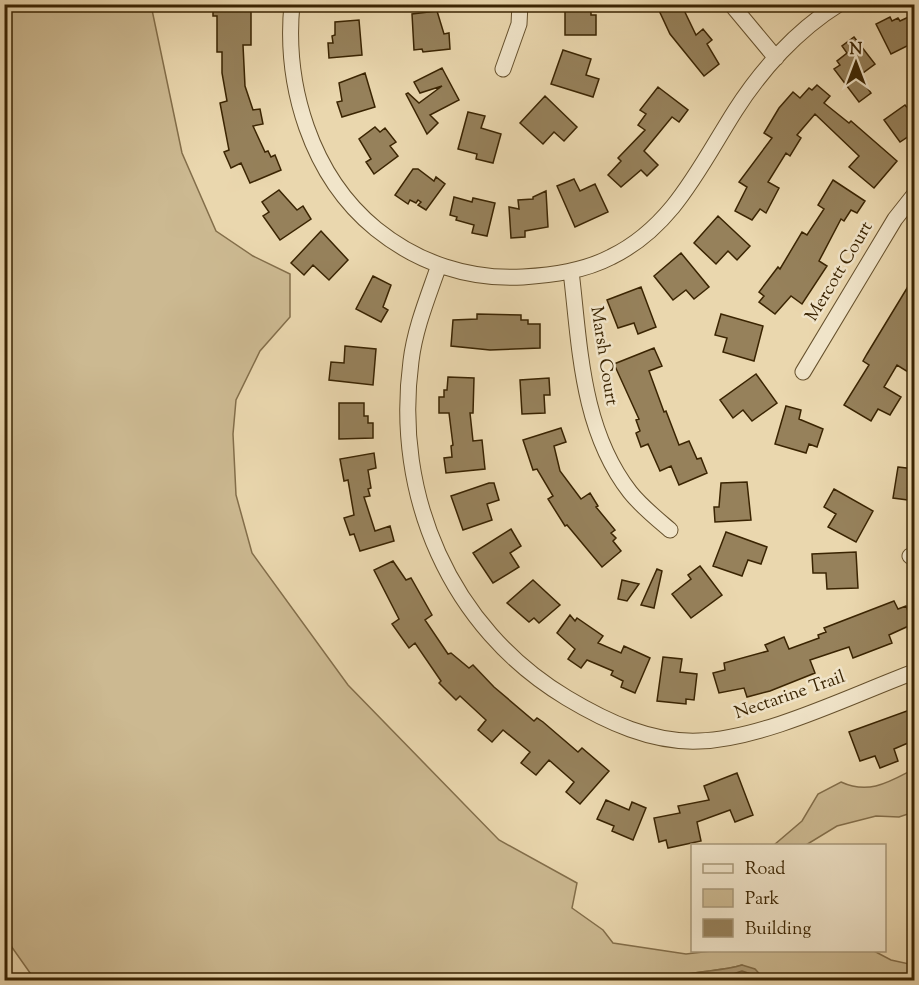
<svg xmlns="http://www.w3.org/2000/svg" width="919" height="985" viewBox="0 0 919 985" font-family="'Sorts Mill Goudy',serif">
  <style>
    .green { fill: #ccb991; stroke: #836e4a; stroke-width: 1.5 }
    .water { fill: #ae9a74; stroke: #806b46; stroke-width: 1.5 }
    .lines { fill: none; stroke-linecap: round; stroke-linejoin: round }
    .shore { stroke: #745f3b; stroke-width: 1.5 }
    .building { fill: #96815b; stroke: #3a2402; stroke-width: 1.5 }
    .minor-casing { stroke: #66512d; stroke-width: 17 }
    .minor { stroke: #f1e5ca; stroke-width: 15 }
    .labels { text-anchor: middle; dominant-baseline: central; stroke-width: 5; stroke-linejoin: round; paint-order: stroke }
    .street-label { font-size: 18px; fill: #3a2402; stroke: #f1e5ca }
  </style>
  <rect width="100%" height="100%" fill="#ead7ae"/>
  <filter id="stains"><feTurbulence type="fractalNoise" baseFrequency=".00333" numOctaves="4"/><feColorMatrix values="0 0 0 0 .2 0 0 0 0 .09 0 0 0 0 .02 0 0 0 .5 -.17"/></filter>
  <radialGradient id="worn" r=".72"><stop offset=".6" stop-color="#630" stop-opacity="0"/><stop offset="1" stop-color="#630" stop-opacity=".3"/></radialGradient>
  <path class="green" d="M4,5H151L182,153L216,231L253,256L290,274V317L260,351L236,400L233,434L236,495L252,553L348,685L499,840L577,883L572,908L603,930L613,943L686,954L720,950L874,951L891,960L914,965V980H765L742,965C717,973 693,969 669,980H35L4,936Z
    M914,769V812L899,817L876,816L837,826L806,845H774L802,821L818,794L841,782C869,795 889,782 914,769Z"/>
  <path class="water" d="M742,965L755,969L765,980H669C693,969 717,973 742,965Z"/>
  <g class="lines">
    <path class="shore" d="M683,980L697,977H724L742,971L751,974L756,980"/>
  </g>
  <path class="building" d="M213,4H251V45H243L245,86L253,110L260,109L263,124L253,126L265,152L268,151L271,157L275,155L281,170L250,183L241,163L231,168L224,152L229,150L220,103L227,101L222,73V52H217V16H213Z
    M565,4H591V15H596V35H565Z
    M656,4H681L696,35L703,29L712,40L707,44L719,64L704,76L670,34Z
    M437,11L444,34L449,33L450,49L423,52L422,49L414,50L412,14Z
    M915,14V42L891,54L876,24L890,17L892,21L898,18L900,21Z
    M359,20L362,55L329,58L328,43H333L332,36L335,35V22Z
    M854,37L875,64L859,76L871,93L859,102L834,69L840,65L837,61L847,53L842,46Z
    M563,50L591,59L586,75L599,79L593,97L551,84Z
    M442,68L459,100L430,115L438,123L427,134L406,94L408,93L419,103L442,86L420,93L414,82Z
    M365,73L375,107L342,117L337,102L342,101L339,83Z
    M817,85L830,96L824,103L849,123L851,121L897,161L874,188L849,167L859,156L815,114L797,135L801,138L790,156L786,153L768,182L779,188L766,213L760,209L752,220L735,211L747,187L739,182L772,138L764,133L779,108L793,92L800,98L809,88L812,90Z
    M658,87L688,110L679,122L672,117L644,151L658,165L647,176L641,170L621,187L608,175L621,161L618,158L645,130L638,125L646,114L640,110Z
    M545,96L577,127L564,141L554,132L543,144L520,123Z
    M905,105L915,117V132L900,142L884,120Z
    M468,112L485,116L481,128L501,134L493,163L476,159L477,154L458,149Z
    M375,127L380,132L385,128L396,142L390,146L398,156L374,174L366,162L371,159L359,139Z
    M413,169H418L434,181L436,177L445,184L426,210L418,205L421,202L418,200L416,203L410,200L408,204L395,195Z
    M574,179L580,191L595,184L608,212L575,227L557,186Z
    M833,180L865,201L857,213L851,210L844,221L841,219L819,261L827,266L802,304L791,296L775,314L759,302L764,296L759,292L778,267L780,269L802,232L807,235L824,209L818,205Z
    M279,190L297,210L303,206L311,219L280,240L263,216L269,212L262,202Z
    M546,191L548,227L525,231V237L511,238L509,207L519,209L518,200L533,199V197Z
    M454,197L472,202L473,198L495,203L487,236L472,233L474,225L456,220L457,217L450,215Z
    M718,216L750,246L737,260L728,251L716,264L694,243Z
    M321,231L348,260L329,280L313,265L304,275L291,263Z
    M681,253L709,287L694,299L686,290L673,300L654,276Z
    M915,275V361L908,372L897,365L884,387L901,397L890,415L878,409L871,421L844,405L869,365L863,361L867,354Z
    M373,276L391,285L383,307L388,310L381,322L356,309Z
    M641,287L656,327L638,334L634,323L618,328L607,300Z
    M477,314L521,315V320H528V324H540V348L490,350L451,346L453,320L477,319Z
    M721,314L763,326L754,361L723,352L727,338L715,335Z
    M345,346L376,349L373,385L329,380L331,362L344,363Z
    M654,348L662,366L649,371L664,412L666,411L679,445L689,441L697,459L701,458L707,473L679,485L671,466L660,471L648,444L641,447L636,433L640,431L636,420L639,419L614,364Z
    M756,374L777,403L752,421L743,410L733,418L720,400Z
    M448,377L474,378L473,413H470L473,441L482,440L485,469L446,473L444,458L452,457L451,446L453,445L449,413H439V397H444V390H447Z
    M549,378L550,395H544L545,413L522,414L520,380Z
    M339,403H364V416H368V423H373V438L339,439Z
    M786,406L801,410L799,419L823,429L817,447L809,444L806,453L775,444Z
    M561,428L566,442L554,446L560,471L581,499L590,493L598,506L596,507L615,530L611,533L616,538L613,541L621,551L602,567L567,525L565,526L548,499L553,496L537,469L533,470L523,440Z
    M374,453L376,468L368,470L371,488L368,489L370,496L364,497L375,531L390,526L394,541L360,551L354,534L350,535L344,518L354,515L348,480L344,481L340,459Z
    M898,467L915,469V501L893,498Z
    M747,482L751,520L715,522L714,507H719L721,483Z
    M489,483H494L499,500L487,504L492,520L463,530L451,496Z
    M834,489L873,511L856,542L828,527L836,514L824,507Z
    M511,529L521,546L510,553L519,567L493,583L473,553Z
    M726,532L767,547L761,564L748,560L742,576L713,566Z
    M856,552L858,588L827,589L826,573H813L812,554Z
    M393,561L406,580L411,578L432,615L425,620L448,654L451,653L469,668L473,665L494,687L534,721L537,718L543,722L578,752L582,748L609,771L580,804L566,792L574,782L549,760L536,775L521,763L530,752L503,730L492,742L478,730L486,720L460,696L456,700L439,683L441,681L415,643L409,648L392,624L399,619L374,570Z
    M700,566L722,595L691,618L672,594L691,579L688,575Z
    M657,569L662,571L654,608L641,605Z
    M533,580L560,605L539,623L534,618L529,622L507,603Z
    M622,580L639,584L627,601L618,599Z
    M894,601L898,609L906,606L913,624L889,635L892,643L853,658L849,647L810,660L815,673L770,691L747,697L744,688L719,693L713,673L725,670L724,663L768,651L765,645L784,637L789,649L819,638L818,635L826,632L824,628Z
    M570,615L575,621L577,618L603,636L598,643L621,653L624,646L650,658L635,693L621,687L623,681L611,675L613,671L587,660L581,668L568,659L575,649L557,633Z
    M663,657L682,659L680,672L697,674L694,700L686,699V704L657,701Z
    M915,708V740L894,749L898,761L880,768L875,756L860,761L849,732Z
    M737,773L753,815L735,822L730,810L697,822L701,841L668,848L666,840L659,842L654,818L680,813L678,806L709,800L704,786Z
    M606,800L629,810L632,802L646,808L633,840L612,831L614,826L597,819Z"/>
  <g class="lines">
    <defs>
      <path id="minor" d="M292,4C284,86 311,176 376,229C418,263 469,280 523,277C553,275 584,271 611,257C673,227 700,166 735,111C761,70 797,30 839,4
        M731,4L776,58
        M503,69L519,24L520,4
        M439,265C428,297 415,328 411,361C393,495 450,628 567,698C607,722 652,743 699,741C764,739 852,695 914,672
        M571,271C580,346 581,429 630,492C641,506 656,518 670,530
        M803,372L895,219L914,195
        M910,556L914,555"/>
    </defs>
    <use href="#minor" class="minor-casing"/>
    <use href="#minor" class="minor"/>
  </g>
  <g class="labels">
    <g class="street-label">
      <text transform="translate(840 272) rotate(-59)">Mercott Court</text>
      <text transform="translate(603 356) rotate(81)">Marsh Court</text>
      <text transform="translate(790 696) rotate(-19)">Nectarine Trail</text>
    </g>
  </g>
  <rect width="919" height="985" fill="none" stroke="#ead7ae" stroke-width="24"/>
  <rect x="6" y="6" width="907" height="973" fill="none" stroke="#3a2402" stroke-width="3"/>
  <rect x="12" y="12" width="895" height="961" fill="none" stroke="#3a2402" stroke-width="1.5"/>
  <rect x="691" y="844" width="195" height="108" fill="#f1e5ca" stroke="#a8987a" stroke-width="1.5"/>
  <rect x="703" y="864" width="30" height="9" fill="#f1e5ca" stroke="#a8987a" stroke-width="1.5"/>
  <text x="745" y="874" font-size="18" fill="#3a2402">Road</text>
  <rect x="703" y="889" width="30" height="18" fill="#ccb991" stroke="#a8987a" stroke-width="1.5"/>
  <text x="745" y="904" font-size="18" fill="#3a2402">Park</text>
  <rect x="703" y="919" width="30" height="18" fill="#96815b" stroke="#a8987a" stroke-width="1.5"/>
  <text x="745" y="934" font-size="18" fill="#3a2402">Building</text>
  <g transform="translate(856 63)" stroke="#f1e5ca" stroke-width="4.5" paint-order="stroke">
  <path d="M0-4.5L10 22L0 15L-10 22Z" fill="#3a2402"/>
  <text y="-9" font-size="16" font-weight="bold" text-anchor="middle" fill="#3a2402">N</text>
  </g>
  <rect width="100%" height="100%" filter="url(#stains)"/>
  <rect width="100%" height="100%" fill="url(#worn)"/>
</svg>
